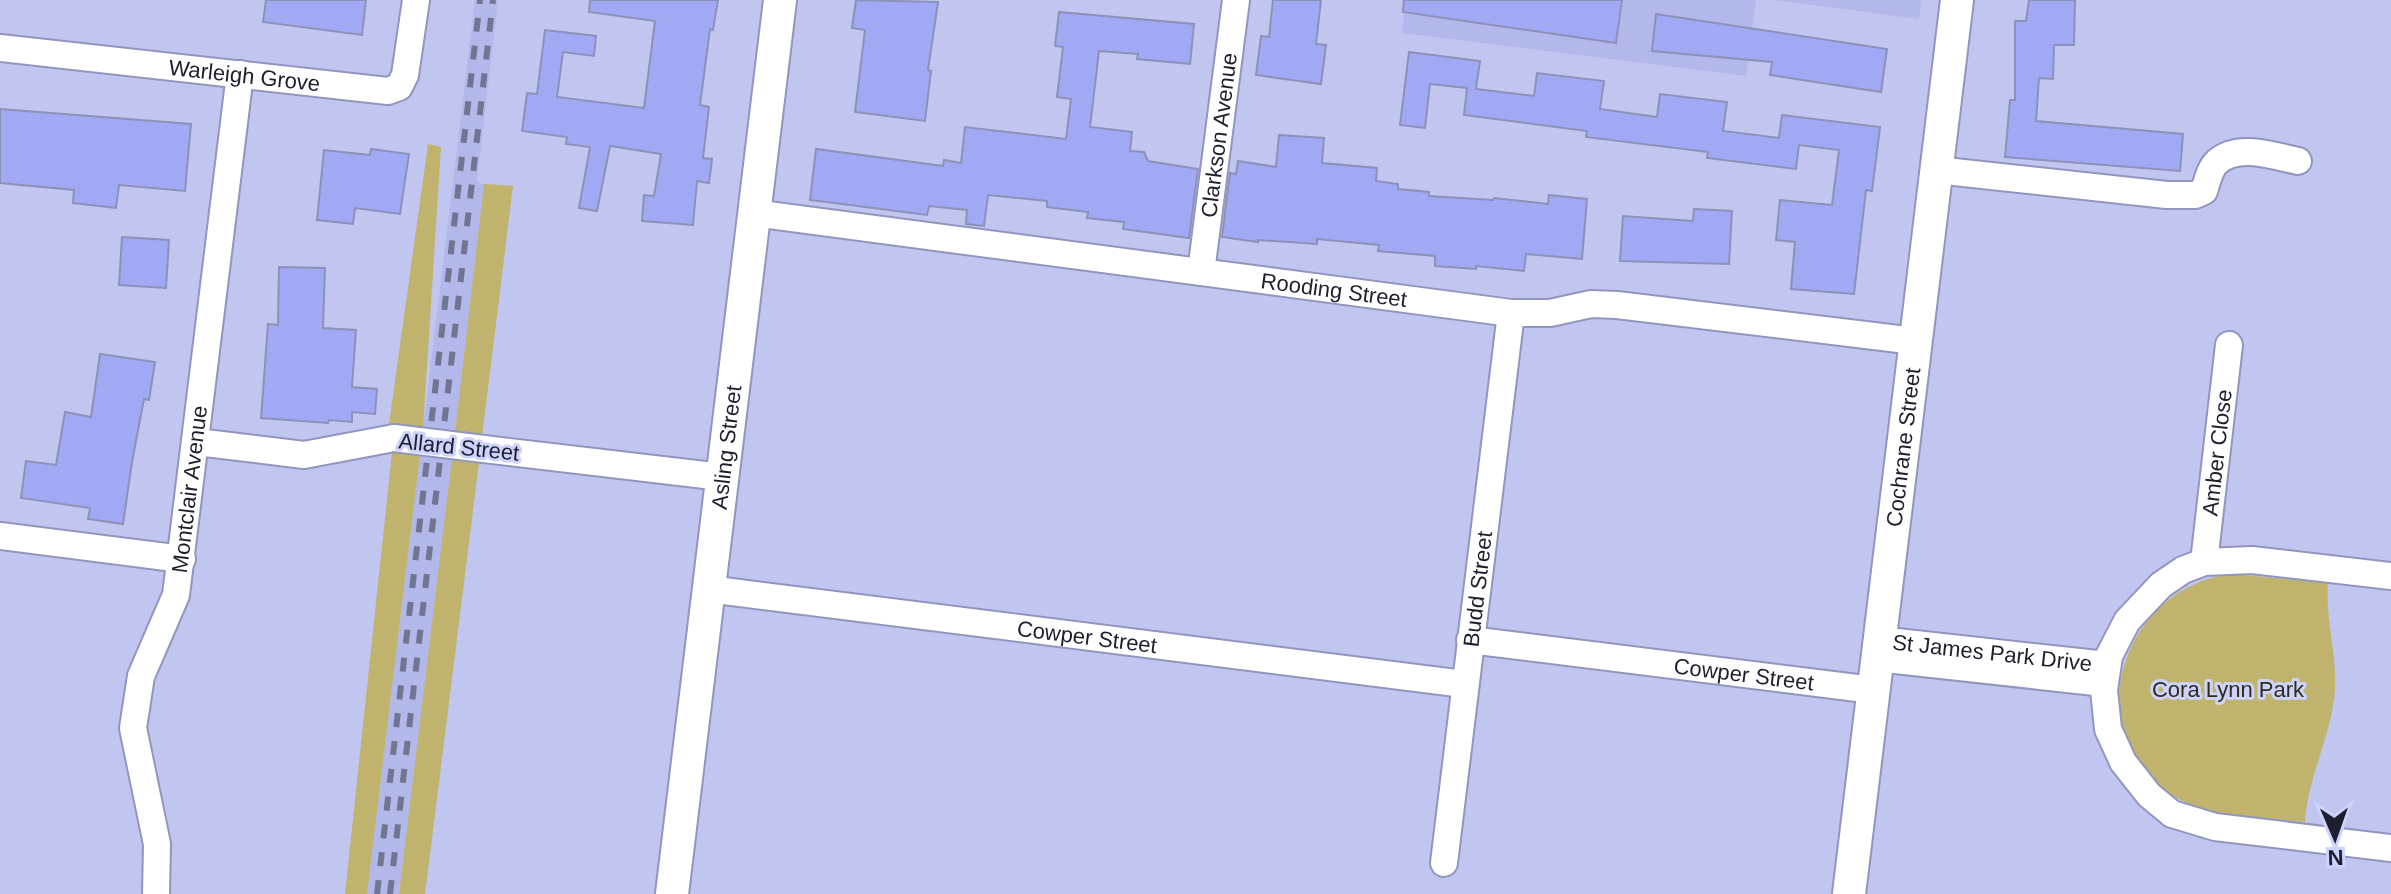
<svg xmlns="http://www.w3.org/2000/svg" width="2391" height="894" viewBox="0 0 2391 894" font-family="Helvetica,sans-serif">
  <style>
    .built { fill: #b2b8e9 }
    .green { fill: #c0b36e }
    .building { fill: #a2a9f4; stroke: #8c91b8; stroke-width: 2 }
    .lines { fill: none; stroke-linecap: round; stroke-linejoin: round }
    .minor-casing { stroke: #9196be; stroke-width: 30 }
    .tertiary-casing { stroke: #9196be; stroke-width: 36 }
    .minor { stroke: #fff; stroke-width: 26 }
    .tertiary { stroke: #fff; stroke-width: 32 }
    .rail { stroke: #717592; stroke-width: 6; stroke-dasharray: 14 14; stroke-linecap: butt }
    .minor-bridge-casing { stroke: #9196be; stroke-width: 30; stroke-linecap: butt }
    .minor-bridge { stroke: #fff; stroke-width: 26 }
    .labels { text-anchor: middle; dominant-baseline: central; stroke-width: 6; stroke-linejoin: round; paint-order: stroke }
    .street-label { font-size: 22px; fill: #1d1f2e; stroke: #cdd3fd }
    .park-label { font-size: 22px; fill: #302c18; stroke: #cdd3fd }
  </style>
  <rect width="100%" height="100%" fill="#c0c6f0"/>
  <path class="built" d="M475,0H498L477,182L484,184L455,432L423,429Z
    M1405,0H1756L1746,76L1402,33Z
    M1775,0H1921L1919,19Z
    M420,455L452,458L399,894H367Z"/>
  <path class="green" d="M428,144L441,147L423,429L389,424Z
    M484,184L513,186L482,437L455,432Z
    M392,452L420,455L367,894H345Z
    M452,458L479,462L425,894H399Z
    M2231,574L2328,583C2325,619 2337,653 2335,689C2332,735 2308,776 2305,822C2259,818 2208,820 2169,793C2076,728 2124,587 2231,574Z"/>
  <path class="building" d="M266,0H366L362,35L263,22Z
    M590,0H718L713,30L710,29L700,105L709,107L703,158L712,159L709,183L697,181L693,225L642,221L644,195L654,196L661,154L610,146L597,211L579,208L590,147L566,144L567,137L522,131L527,93L537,94L545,30L596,36L594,56L563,52L557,97L644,108L655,21L589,12Z
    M856,0L938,2L928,70L931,71L925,121L855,112L865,30L852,28Z
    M1273,0H1321L1316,44L1326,45L1321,84L1256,75L1261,36L1269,37Z
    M1404,0H1622L1616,43L1403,12Z
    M2029,0H2075L2074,45H2054L2053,79L2039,78L2036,121L2183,134L2180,171L2005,157L2010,100H2015V21H2026Z
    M1059,12L1194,24L1190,64L1137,59L1138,54L1099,51L1090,127L1132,132L1130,151L1144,152L1148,161L1198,169L1189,238L1123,229L1124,222L1087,218L1088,212L1047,207V201L988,195L984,226L966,224L967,210L929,206L927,215L810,200L816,149L943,166L944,160L961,163L965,127L1066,139L1071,99L1057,97L1063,47L1055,46Z
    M1656,14L1887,49L1881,92L1770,75L1772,62L1652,51Z
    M1409,52L1480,61L1476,89L1534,96L1537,73L1604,81L1600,109L1657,117L1660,94L1727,102L1723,131L1779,138L1782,115L1880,127L1872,191L1866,190L1854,294L1791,289L1795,242L1776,240L1780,200L1832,205L1839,150L1799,145L1796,169L1707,158L1708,152L1586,137L1587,131L1464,115L1467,88L1430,84L1425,128L1400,125Z
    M0,109L191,124L185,191L119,185L116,208L73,203L74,190L0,183Z
    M1279,135L1324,138L1322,163L1377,168L1376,181L1398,184V189L1429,192V196L1493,200L1494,198L1548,204L1549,195L1587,199L1582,259L1526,254L1524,271L1476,266V269L1435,266V256L1378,251L1379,245L1317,239V244L1258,240V242L1222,237L1230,173L1236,174L1238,161L1276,167Z
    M371,149L409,154L400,214L355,208L353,224L317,220L324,150L370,155Z
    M1694,209L1732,211L1729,264L1620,261L1623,216L1693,221Z
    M122,237L169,240L166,288L119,285Z
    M279,267L325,268L323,328L356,330L352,387L377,389L375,414L352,412V422L329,420L328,423L261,418L268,324L278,325Z
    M100,354L155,362L149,400L144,399L132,462L123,524L88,519L90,508L21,498L26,461L56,465L65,412L91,417Z"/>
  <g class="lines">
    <defs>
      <g id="minor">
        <path id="s1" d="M0,48L388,91L399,87L405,75L416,0"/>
        <path d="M1936,170L2167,195H2195L2204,191C2207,182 2210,168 2217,162C2238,143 2274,156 2298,161"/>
        <path id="s2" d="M753,213L1511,313H1550L1591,304L1617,305L1915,341"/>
        <path id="s3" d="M1201,272L1236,0"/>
        <path d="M197,442L304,455L394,438"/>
        <path d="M484,449L722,477"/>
        <path d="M0,536L182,559"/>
        <path id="s4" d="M2204,562L2229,345"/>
        <path d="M2391,576L2252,560L2204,562L2183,570L2161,585L2127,621L2109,656L2104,690L2108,729L2123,762L2149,795L2172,814L2215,827L2391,848"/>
        <path id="s5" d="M708,589L1464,684"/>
        <path id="s6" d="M1470,640L1873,690"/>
        <path id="s7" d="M1879,640L2107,665"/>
        <path d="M1877,658L2104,683"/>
        <path id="s8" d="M1444,863L1511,313"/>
        <path id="s9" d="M156,894L157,844L133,728L141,676L176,595L240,74"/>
      </g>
      <g id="tertiary">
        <path id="s10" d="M672,894L780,0"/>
        <path id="s11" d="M1849,894L1957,0"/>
      </g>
    </defs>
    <use href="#minor" class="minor-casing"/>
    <use href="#tertiary" class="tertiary-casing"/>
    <use href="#minor" class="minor"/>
    <use href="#tertiary" class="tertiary"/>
    <path class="rail" d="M377,894L480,0
      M390,894L493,0"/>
    <defs>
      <path id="minor-bridge" d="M394,438L484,449"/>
    </defs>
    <use href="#minor-bridge" class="minor-bridge-casing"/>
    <use href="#minor-bridge" class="minor-bridge"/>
  </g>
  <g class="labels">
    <g class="street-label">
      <text stroke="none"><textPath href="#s1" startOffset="246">Warleigh Grove</textPath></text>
      <text stroke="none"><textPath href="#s3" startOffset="138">Clarkson Avenue</textPath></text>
      <text stroke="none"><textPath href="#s2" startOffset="586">Rooding Street</textPath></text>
      <text transform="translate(459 447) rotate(6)">Allard Street</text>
      <text stroke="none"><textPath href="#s10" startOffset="450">Asling Street</textPath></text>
      <text stroke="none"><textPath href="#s11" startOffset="450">Cochrane Street</textPath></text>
      <text stroke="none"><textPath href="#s4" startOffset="110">Amber Close</textPath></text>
      <text stroke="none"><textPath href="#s9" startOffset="416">Montclair Avenue</textPath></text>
      <text stroke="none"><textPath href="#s8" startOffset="276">Budd Street</textPath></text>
      <text stroke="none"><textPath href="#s5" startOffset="382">Cowper Street</textPath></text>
      <text stroke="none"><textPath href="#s7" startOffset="114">St James Park Drive</textPath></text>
      <text stroke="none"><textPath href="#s6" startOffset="276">Cowper Street</textPath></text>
    </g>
    <g class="park-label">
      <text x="2228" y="689">Cora Lynn Park</text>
    </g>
  </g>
  <g transform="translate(2335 838) rotate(178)" stroke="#cdd3fd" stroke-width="6" paint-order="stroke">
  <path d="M0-6L14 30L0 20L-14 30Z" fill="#1d1f2e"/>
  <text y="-12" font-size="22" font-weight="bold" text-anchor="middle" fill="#1d1f2e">N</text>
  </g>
</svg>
